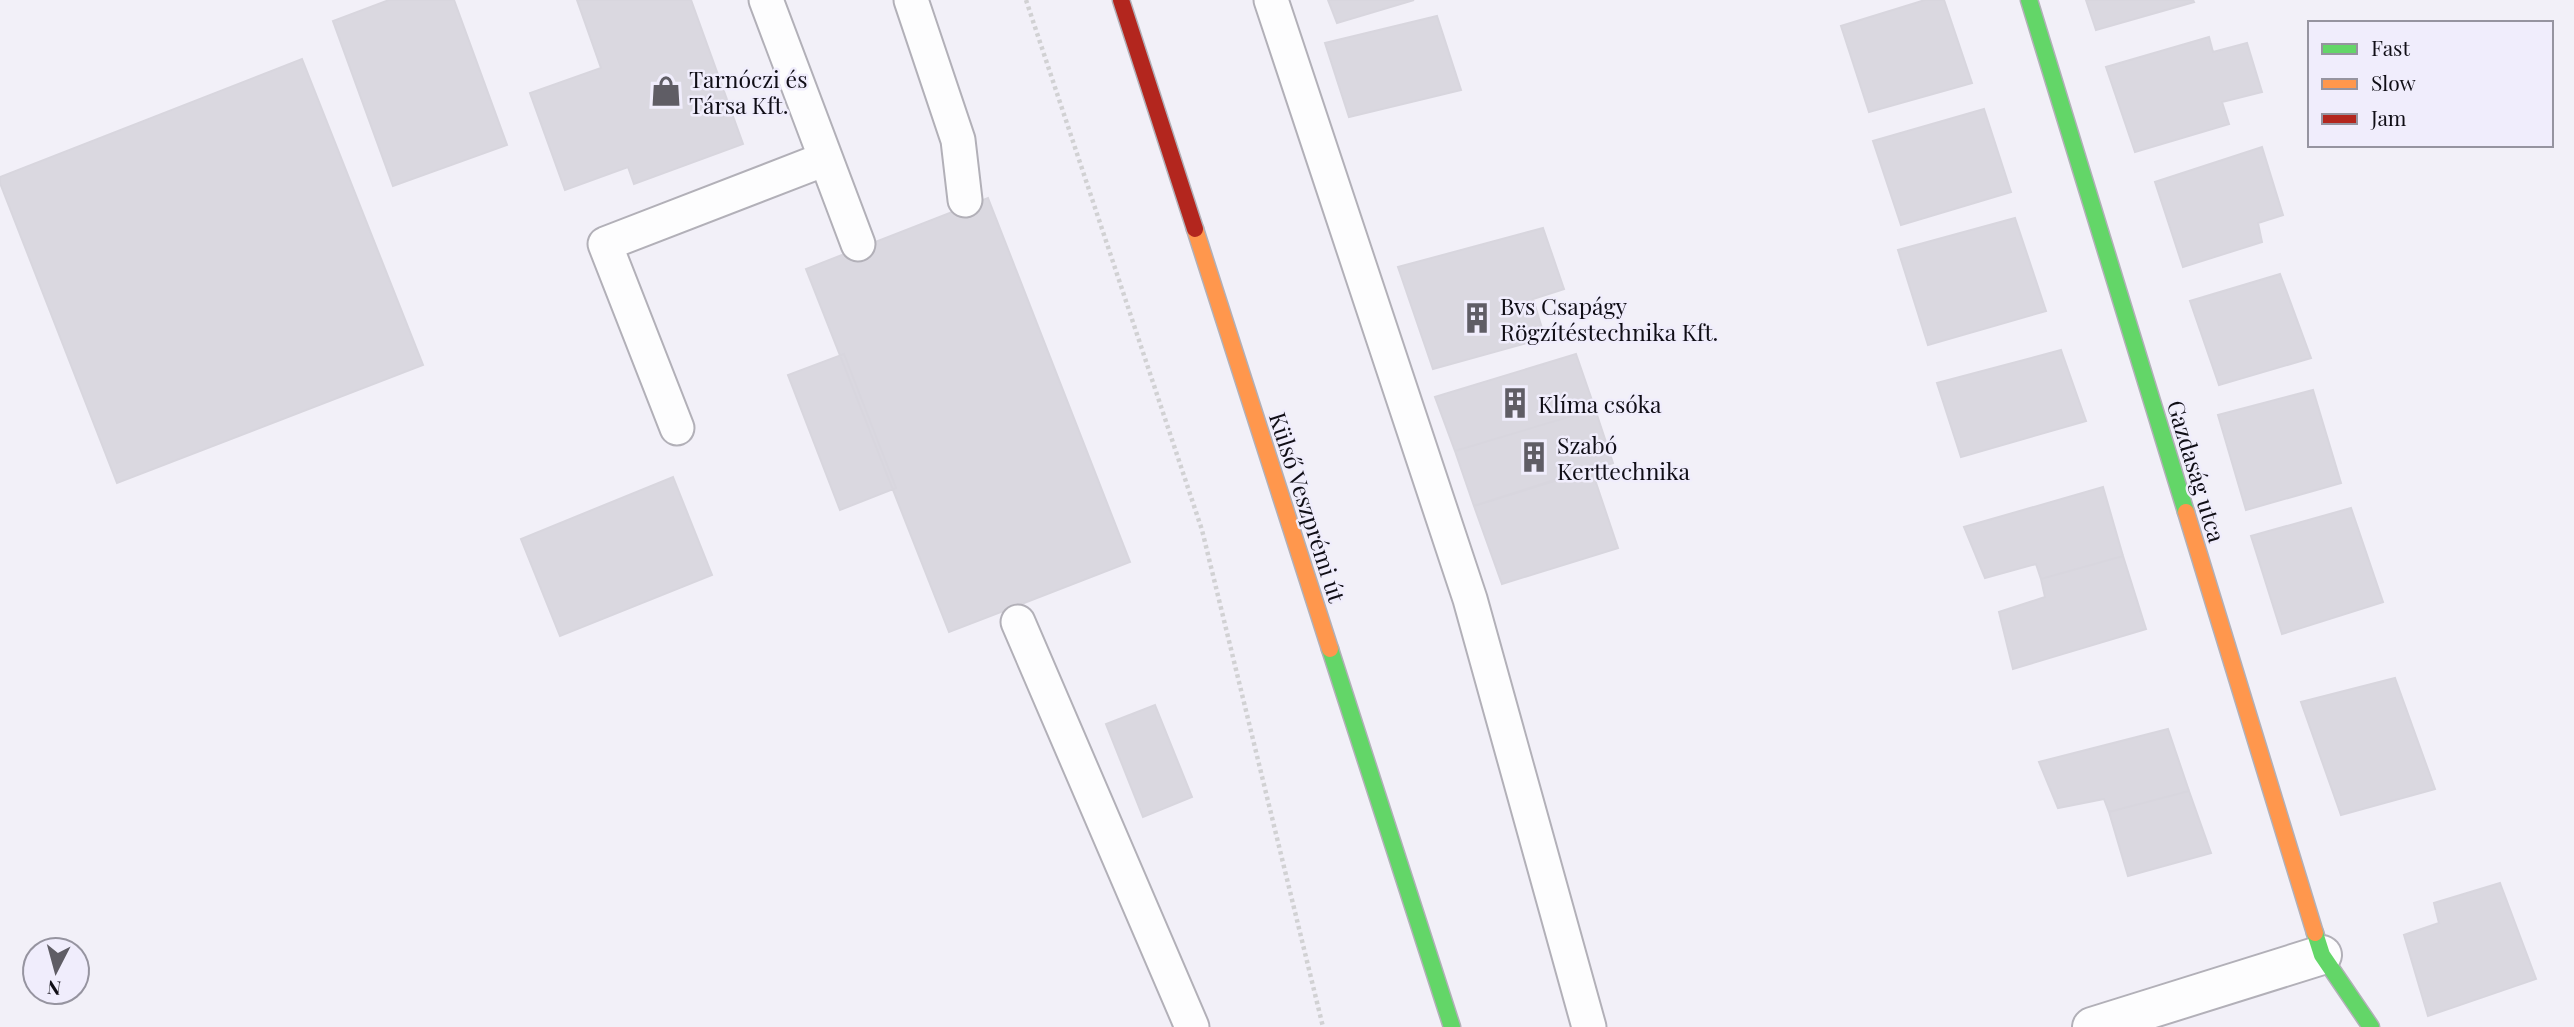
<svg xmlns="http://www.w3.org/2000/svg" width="2574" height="1027" viewBox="0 0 2574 1027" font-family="'Playfair Display',serif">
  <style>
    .building { fill: #dad8e0; stroke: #d8d6de; stroke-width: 2 }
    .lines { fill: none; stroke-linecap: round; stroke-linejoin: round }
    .lane-casing { stroke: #b2b0b8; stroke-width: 37 }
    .street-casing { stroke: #b2b0b8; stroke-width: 42 }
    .fast-casing { stroke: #b2b0b8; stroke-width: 19 }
    .slow-casing { stroke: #b2b0b8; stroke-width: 19 }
    .jam-casing { stroke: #b2b0b8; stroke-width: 19 }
    .path { stroke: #d1d1d3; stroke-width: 4.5; stroke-dasharray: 3.5 3.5; stroke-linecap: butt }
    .lane { stroke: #fdfdfe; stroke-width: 33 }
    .street { stroke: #fdfdfe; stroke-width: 38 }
    .fast { stroke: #63d668; stroke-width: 16 }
    .slow { stroke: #ff974d; stroke-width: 16 }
    .jam { stroke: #b3261e; stroke-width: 16 }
    .labels { text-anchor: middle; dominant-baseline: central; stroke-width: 5; stroke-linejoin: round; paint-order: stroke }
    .poi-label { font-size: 23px; fill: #100e16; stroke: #f0edfc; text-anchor: start }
    .street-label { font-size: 23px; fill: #100e16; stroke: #f0edfc }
  </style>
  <rect width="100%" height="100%" fill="#f2f0f8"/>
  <path class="building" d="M389,0H454L507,145L393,186L333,21Z
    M577,0H691L743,144L634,184L628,167L565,190L530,93L601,68Z
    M1328,0H1414L1337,23Z
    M1925,0H1944L1972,83L1869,112L1841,26Z
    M2086,0H2193L2194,2L2096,30Z
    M1437,16L1461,90L1349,117L1325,43Z
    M2209,37L2213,52L2247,43L2262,92L2222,102L2229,124L2135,152L2106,67Z
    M302,59L423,365L117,483L0,183V177Z
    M1984,109L2011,192L1901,225L1873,141Z
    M2262,147L2283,215L2258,223L2262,242L2183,267L2155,182Z
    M988,198L1130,562L949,632L806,269Z
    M2015,218L2046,311L1928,345L1898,250Z
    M1543,228L1564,289L1533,299L1545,338L1433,369L1398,267Z
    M2280,274L2311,358L2219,385L2190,301Z
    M2061,350L2086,421L1961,457L1937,383Z
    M844,354L896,488L840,510L788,375Z
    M1576,354L1595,409L1455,451L1435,397Z
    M2313,390L2341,483L2246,510L2218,415Z
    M1595,409L1613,463L1474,506L1455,451Z
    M1591,468L1618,548L1502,584L1474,506Z
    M673,477L712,575L560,636L521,539Z
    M2103,487L2123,556L2041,579L2036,564L1985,578L1964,527Z
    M2351,508L2383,602L2282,634L2251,536Z
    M2123,556L2146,629L2013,669L1999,612L2045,597L2041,579Z
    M2395,678L2435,789L2341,815L2301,702Z
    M1155,705L1192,797L1143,817L1106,724Z
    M2168,729L2189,791L2109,812L2104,799L2058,808L2039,762Z
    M2189,791L2211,853L2128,876L2109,812Z
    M2500,883L2536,979L2428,1016L2404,935L2439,923L2434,903Z"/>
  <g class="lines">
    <defs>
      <path id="lane" d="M766,0L858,244
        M911,0L958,140L965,200
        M1271,0L1470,599L1589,1027
        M677,428L605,244L825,159
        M1018,622L1192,1027"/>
      <path id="street" d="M2092,1027L2322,955"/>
      <path id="fast" d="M2029,0L2186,512
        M1330,649L1452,1027
        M2315,933L2322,955L2371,1027"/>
      <path id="slow" d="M1195,229L1330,649
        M2186,512L2315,933"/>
      <path id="jam" d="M1121,0L1195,229"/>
    </defs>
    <use href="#lane" class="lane-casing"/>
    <use href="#street" class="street-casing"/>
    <use href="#fast" class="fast-casing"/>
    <use href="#slow" class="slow-casing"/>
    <use href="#jam" class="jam-casing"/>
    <path class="path" d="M1026,0L1202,530L1323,1027"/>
    <use href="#lane" class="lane"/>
    <use href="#street" class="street"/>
    <use href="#fast" class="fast"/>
    <use href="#slow" class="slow"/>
    <use href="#jam" class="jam"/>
  </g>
  <defs>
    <symbol id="shop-bare" viewBox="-9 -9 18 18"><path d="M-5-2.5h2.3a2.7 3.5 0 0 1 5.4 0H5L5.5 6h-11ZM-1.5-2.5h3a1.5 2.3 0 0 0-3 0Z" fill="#5f5d65" stroke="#f0edfc" stroke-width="2.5" paint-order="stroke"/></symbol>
    <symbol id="building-bare" viewBox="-9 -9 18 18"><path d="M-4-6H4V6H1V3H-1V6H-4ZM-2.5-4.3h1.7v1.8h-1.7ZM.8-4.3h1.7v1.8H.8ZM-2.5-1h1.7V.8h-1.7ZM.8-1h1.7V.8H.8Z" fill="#5f5d65" stroke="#f0edfc" stroke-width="2.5" paint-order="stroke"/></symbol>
  </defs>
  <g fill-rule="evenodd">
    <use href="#shop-bare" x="644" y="69" width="44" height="44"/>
    <use href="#building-bare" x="1455" y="296" width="44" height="44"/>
    <use href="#building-bare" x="1493" y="381" width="44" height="44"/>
    <use href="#building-bare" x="1512" y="435" width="44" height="44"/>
  </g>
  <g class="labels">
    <g class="poi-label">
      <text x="689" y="78">Tarnóczi és<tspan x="689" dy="26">Társa Kft.</tspan></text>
      <text x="1500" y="305">Bvs Csapágy<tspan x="1500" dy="26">Rögzítéstechnika Kft.</tspan></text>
      <text x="1538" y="403">Klíma csóka</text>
      <text x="1557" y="444">Szabó<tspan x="1557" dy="26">Kerttechnika</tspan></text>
    </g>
    <g class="street-label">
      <text transform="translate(2197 471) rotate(73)">Gazdaság utca</text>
      <text transform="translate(1308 507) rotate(72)">Külső Veszprémi út</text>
    </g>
  </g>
  <rect x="2308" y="21" width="245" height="126" fill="#f0edfc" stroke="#9694a0" stroke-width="2"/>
  <rect x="2322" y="44" width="35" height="10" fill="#63d668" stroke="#9694a0" stroke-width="2"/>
  <text x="2371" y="56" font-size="21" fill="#100e16">Fast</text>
  <rect x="2322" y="79" width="35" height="10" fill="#ff974d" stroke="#9694a0" stroke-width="2"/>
  <text x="2371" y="91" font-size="21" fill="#100e16">Slow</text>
  <rect x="2322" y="114" width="35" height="10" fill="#b3261e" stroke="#9694a0" stroke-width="2"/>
  <text x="2371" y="126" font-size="21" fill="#100e16">Jam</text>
  <g transform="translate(56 971) rotate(186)"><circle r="33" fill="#f0edfc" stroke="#9694a0" stroke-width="2"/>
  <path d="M0-5L12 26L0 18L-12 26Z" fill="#5f5d65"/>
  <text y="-10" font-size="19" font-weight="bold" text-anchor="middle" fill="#100e16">N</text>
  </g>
</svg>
